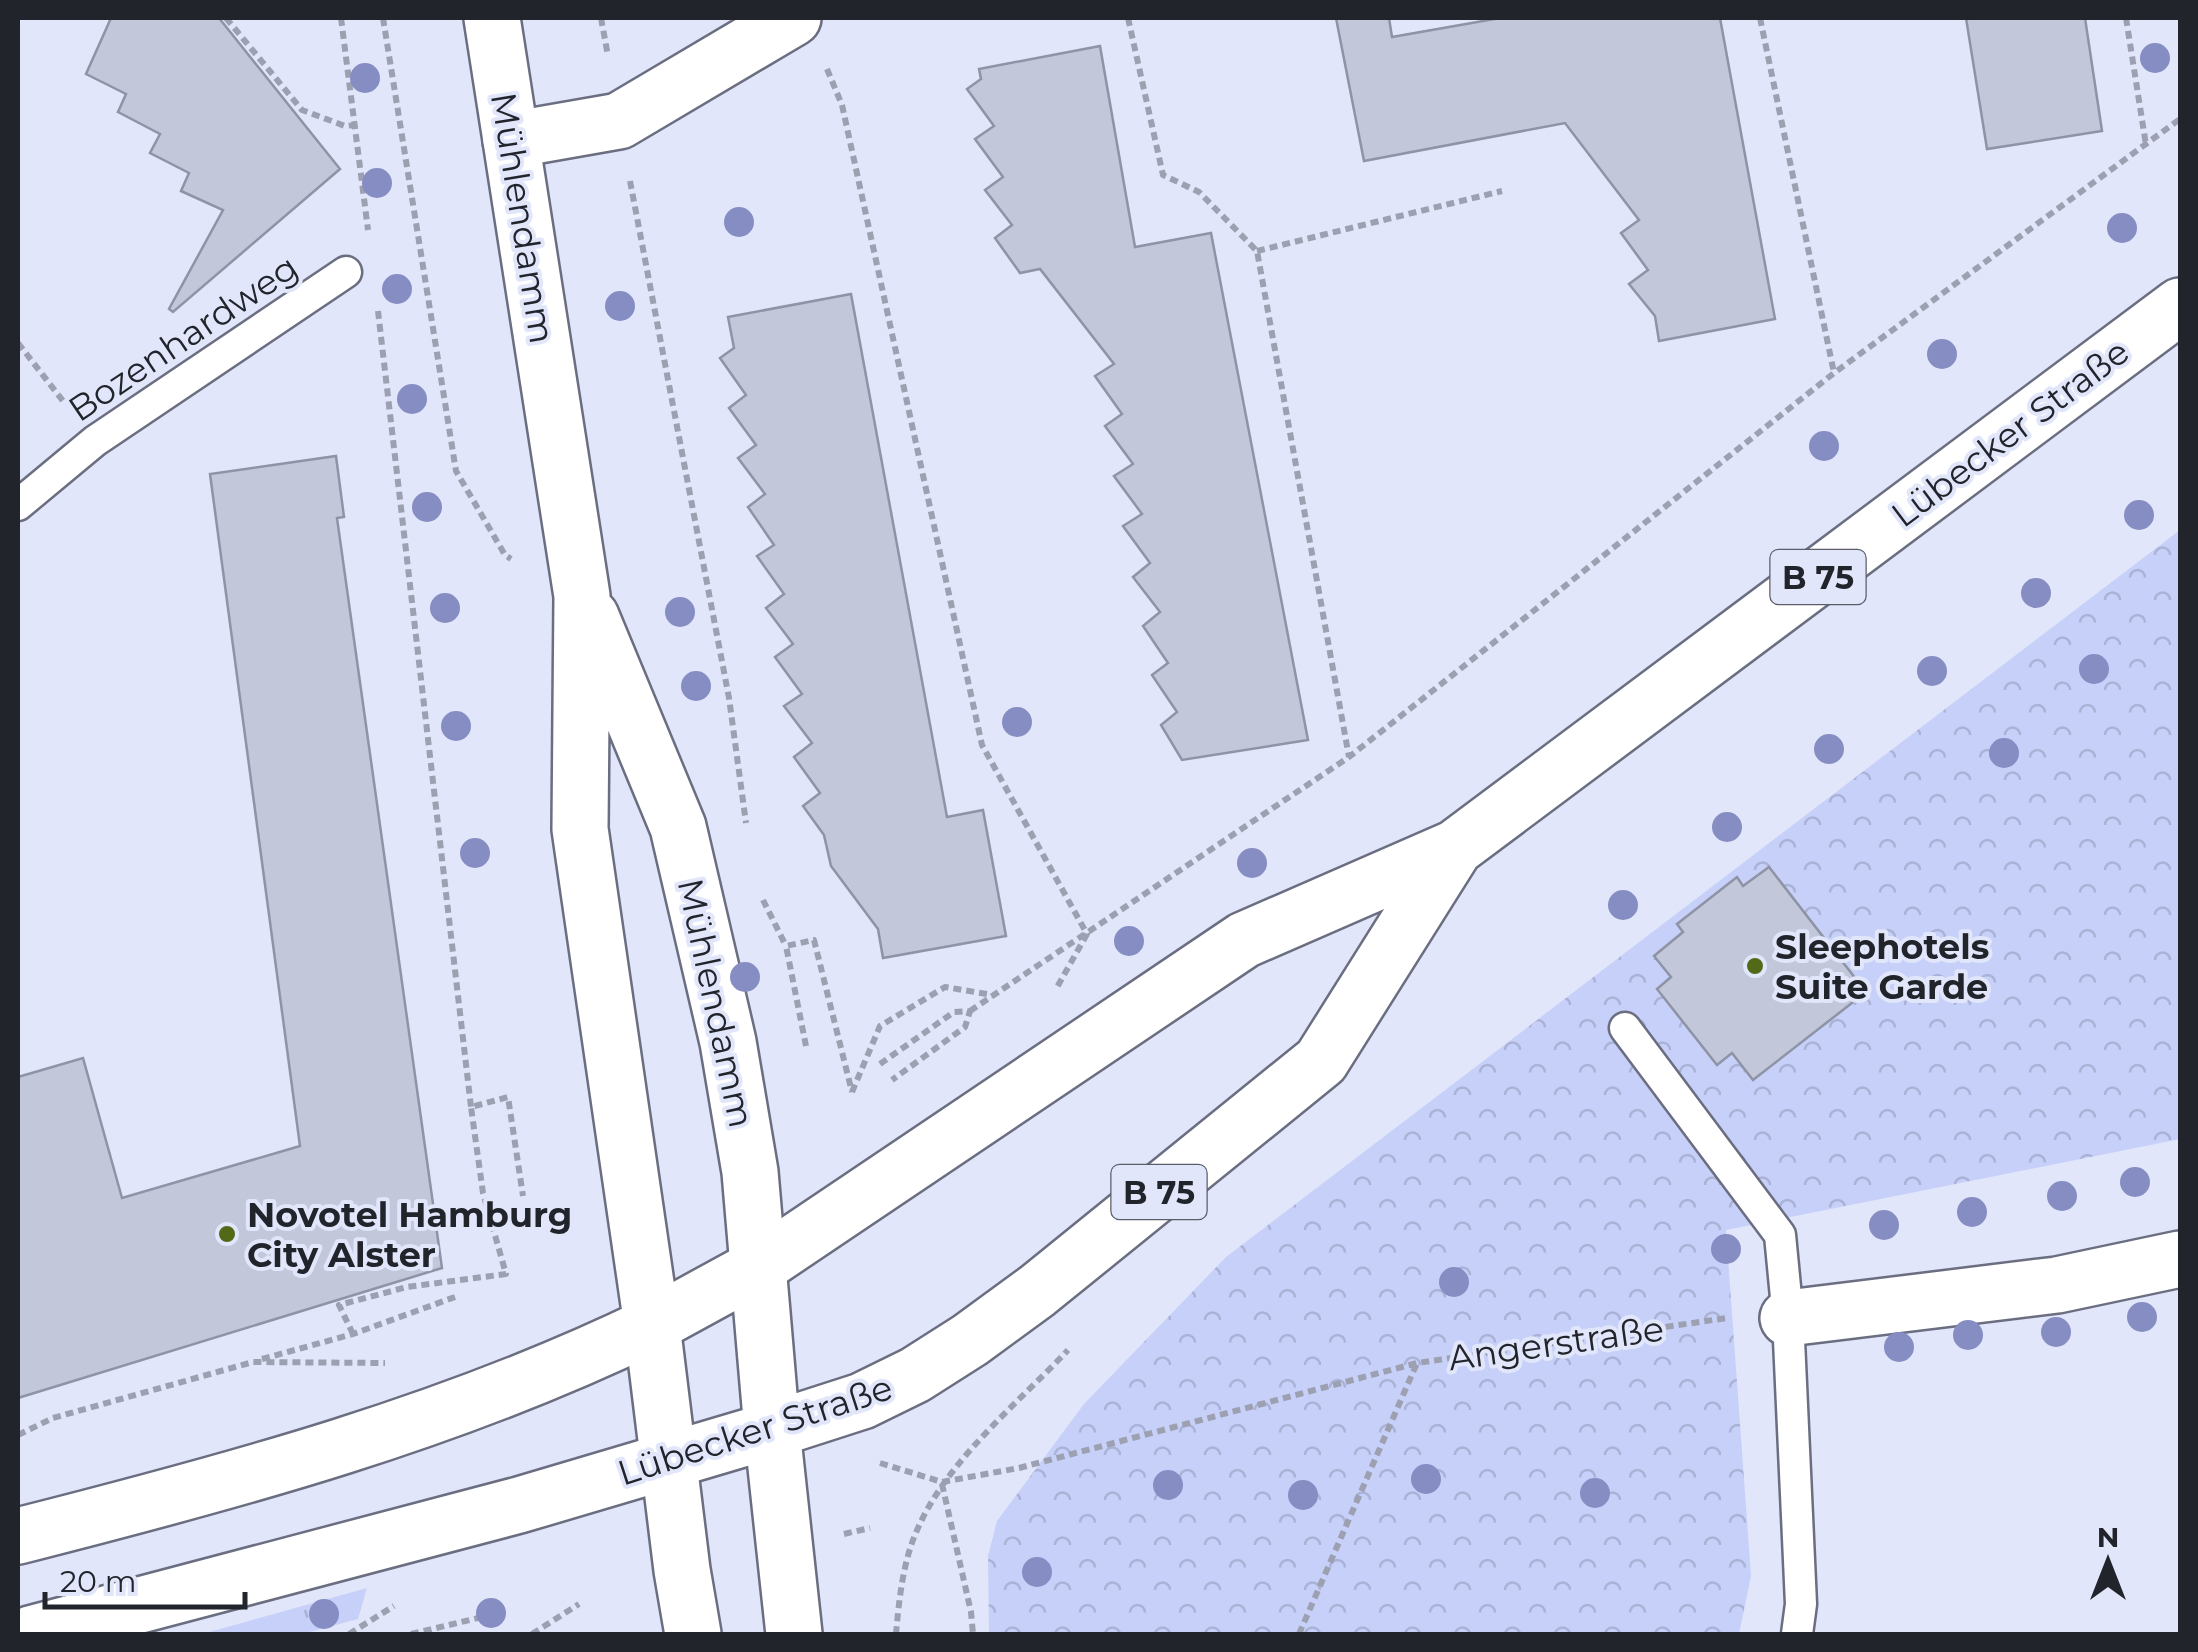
<svg xmlns="http://www.w3.org/2000/svg" width="2198" height="1652" viewBox="0 0 2198 1652" font-family="Montserrat,sans-serif">
  <style>
    .grass { fill: url(#grass-tufts) }
    .forest { fill: url(#forest-crowns) }
    .building { fill: #c2c7da; stroke: #8e93a5; stroke-width: 2.5 }
    .lines { fill: none; stroke-linecap: round; stroke-linejoin: round }
    .lane-casing { stroke: #6a6e80; stroke-width: 35 }
    .street-casing { stroke: #6a6e80; stroke-width: 60 }
    .secondary-casing { stroke: #6a6e80; stroke-width: 60 }
    .primary-casing { stroke: #6a6e80; stroke-width: 60 }
    .path { stroke: #9ca0b0; stroke-width: 6; stroke-dasharray: 8 5; stroke-linecap: butt }
    .lane { stroke: #fff; stroke-width: 30 }
    .street { stroke: #fff; stroke-width: 55 }
    .secondary { stroke: #fff; stroke-width: 55 }
    .primary { stroke: #fff; stroke-width: 55 }
    .tree { fill: #858dc2 }
    .poi-dot { fill: #526918; stroke: #e1e6fa; stroke-width: 4 }
    .labels { text-anchor: middle; dominant-baseline: central; stroke-width: 8; stroke-linejoin: round; paint-order: stroke }
    .shield { fill: #e1e6fa; stroke: #5b5e6a; stroke-width: 2.5 }
    .shield-label { font-size: 32px; font-weight: bold; fill: #22242c }
    .street-label { font-size: 35px; fill: #22242c; stroke: #e1e6fa }
    .poi-label { font-size: 35px; font-weight: bold; fill: #22242c; stroke: #e1e6fa; text-anchor: start }
  </style>
  <defs>
    <pattern id="grass-tufts" width="24" height="20" patternUnits="userSpaceOnUse" patternTransform="scale(2.5)"><rect width="24" height="20" fill="#c6d0f9"/><path d="M3 7l-1-3M5 7V3M7 7l1-3M15 17l-1-3M17 17v-4M19 17l1-3" fill="none" stroke="#aab2d6"/></pattern>
    <pattern id="forest-crowns" width="20" height="18" patternUnits="userSpaceOnUse" patternTransform="scale(2.5)"><rect width="20" height="18" fill="#c6d0f9"/><path d="M2 6a3 3 0 1 1 6 0M12 15a3 3 0 1 1 6 0" fill="none" stroke="#aab2d6"/></pattern>
  </defs>
  <rect width="100%" height="100%" fill="#e1e6fa"/>
  <path class="grass" d="M367,1588L358,1619L302,1634H202Z"/>
  <path class="forest" d="M2180,530V1139L1726,1230L1751,1576L1739,1634H989L988,1556L997,1521L1084,1404L1226,1257Z"/>
  <path class="building" d="M111,18H219L340,169L173,312L169,309L223,210L181,191L189,173L150,153L160,134L118,112L126,94L86,74Z
    M1336,18H1389L1392,37L1500,18H1720L1775,319L1659,341L1655,316L1629,284L1648,270L1621,233L1639,220L1565,123L1364,161Z
    M1966,18H2085L2102,131L1987,149Z
    M1100,46L1135,247L1211,233L1308,740L1182,760L1161,725L1177,712L1152,675L1168,663L1143,626L1160,612L1133,577L1150,563L1123,526L1142,514L1114,476L1133,464L1105,426L1122,414L1095,376L1114,364L1040,269L1020,273L995,238L1012,225L985,190L1003,177L975,139L994,126L967,89L981,79L979,69Z
    M851,294L947,817L983,810L1006,936L883,958L878,929L831,866L824,835L803,806L820,793L794,757L812,743L784,706L802,694L775,657L793,644L766,608L784,594L757,556L774,545L748,507L765,494L738,458L756,445L729,408L746,395L720,358L734,348L728,317Z
    M336,456L344,517L337,518L442,1268L18,1398V1077L83,1058L122,1198L300,1146L210,474Z
    M1769,867L1866,992L1753,1080L1732,1053L1717,1065L1657,989L1671,977L1654,956L1683,932L1677,924L1737,877L1743,886Z"/>
  <g class="lines">
    <defs>
      <path id="lane" d="M18,505L95,441L346,272
        M1625,1028L1780,1235L1788,1318L1801,1604L1797,1634"/>
      <path id="street" d="M511,140L619,121L793,18
        M1788,1318L2057,1285L2180,1259"/>
      <path id="secondary" d="M18,1536C235,1481 450,1423 652,1325L580,829L582,596L492,18
        M30,1634L519,1505L772,1430L750,1172L728,1042L678,827L591,617"/>
      <path id="primary" d="M693,1634L682,1570L652,1325L758,1267L1244,940L1455,848L2180,306
        M794,1634L772,1430L862,1401L915,1375L970,1340L1037,1291L1321,1061L1455,848"/>
    </defs>
    <use href="#lane" class="lane-casing"/>
    <use href="#street" class="street-casing"/>
    <use href="#secondary" class="secondary-casing"/>
    <use href="#primary" class="primary-casing"/>
    <path class="path" d="M226,18L302,110L345,126L355,125
      M341,18L368,230
      M383,18L456,471L505,555L511,559
      M601,18L608,56
      M1128,18L1163,175L1199,192L1257,251L1349,757
      M1760,18L1834,373
      M2126,18L2146,145
      M827,69L842,105L982,745L1087,934L1056,989
      M630,181L729,698L746,823
      M1257,251L1502,191
      M378,311L471,1107
      M18,343L63,401
      M763,900L786,946
      M970,1011L1349,757L1834,373L2180,119
      M806,1046L786,946L814,940L852,1092
      M880,1064L954,1012L970,1011L965,1027L892,1080
      M852,1092L880,1026L945,987L993,995
      M353,1334L339,1305L407,1287L506,1274L483,1193L471,1107L508,1097L523,1196
      M262,1359L353,1334L455,1297
      M18,1435L53,1418L253,1362L385,1363
      M880,1463L942,1482L1019,1468L1417,1363L1727,1318
      M942,1484L971,1612L973,1634
      M844,1534L870,1528
      M349,1634L394,1606
      M411,1634L495,1614
      M532,1634L579,1604
      M896,1634C899,1600 903,1560 918,1528C948,1460 1017,1404 1068,1350
      M1299,1634L1417,1363"/>
    <use href="#lane" class="lane"/>
    <use href="#street" class="street"/>
    <use href="#secondary" class="secondary"/>
    <use href="#primary" class="primary"/>
  </g>
  <g class="tree">
    <circle cx="2155" cy="58" r="15"/>
    <circle cx="365" cy="78" r="15"/>
    <circle cx="377" cy="183" r="15"/>
    <circle cx="739" cy="222" r="15"/>
    <circle cx="2122" cy="228" r="15"/>
    <circle cx="397" cy="289" r="15"/>
    <circle cx="620" cy="306" r="15"/>
    <circle cx="1942" cy="354" r="15"/>
    <circle cx="412" cy="399" r="15"/>
    <circle cx="1824" cy="446" r="15"/>
    <circle cx="427" cy="507" r="15"/>
    <circle cx="2139" cy="515" r="15"/>
    <circle cx="2036" cy="593" r="15"/>
    <circle cx="445" cy="608" r="15"/>
    <circle cx="680" cy="612" r="15"/>
    <circle cx="2094" cy="669" r="15"/>
    <circle cx="1932" cy="671" r="15"/>
    <circle cx="696" cy="686" r="15"/>
    <circle cx="1017" cy="722" r="15"/>
    <circle cx="456" cy="726" r="15"/>
    <circle cx="1829" cy="749" r="15"/>
    <circle cx="2004" cy="753" r="15"/>
    <circle cx="1727" cy="827" r="15"/>
    <circle cx="475" cy="853" r="15"/>
    <circle cx="1252" cy="863" r="15"/>
    <circle cx="1623" cy="905" r="15"/>
    <circle cx="1129" cy="941" r="15"/>
    <circle cx="745" cy="977" r="15"/>
    <circle cx="2135" cy="1182" r="15"/>
    <circle cx="2062" cy="1196" r="15"/>
    <circle cx="1972" cy="1212" r="15"/>
    <circle cx="1884" cy="1225" r="15"/>
    <circle cx="1726" cy="1249" r="15"/>
    <circle cx="1454" cy="1282" r="15"/>
    <circle cx="2142" cy="1317" r="15"/>
    <circle cx="2056" cy="1332" r="15"/>
    <circle cx="1968" cy="1335" r="15"/>
    <circle cx="1899" cy="1347" r="15"/>
    <circle cx="1426" cy="1479" r="15"/>
    <circle cx="1168" cy="1485" r="15"/>
    <circle cx="1595" cy="1493" r="15"/>
    <circle cx="1303" cy="1495" r="15"/>
    <circle cx="1037" cy="1572" r="15"/>
    <circle cx="491" cy="1613" r="15"/>
    <circle cx="324" cy="1614" r="15"/>
  </g>
  <g class="poi-dot">
    <circle cx="1755" cy="966" r="10"/>
    <circle cx="227" cy="1234" r="10"/>
  </g>
  <g class="labels">
    <g class="shield">
      <rect x="1770.5" y="550" width="95" height="54" rx="8"/>
      <rect x="1111.5" y="1165" width="95" height="54" rx="8"/>
    </g>
    <g class="shield-label">
      <text x="1818" y="577">B 75</text>
      <text x="1159" y="1192">B 75</text>
    </g>
    <g class="street-label">
      <text transform="translate(523 218) rotate(81)">Mühlendamm</text>
      <text transform="translate(183 338) rotate(-34)">Bozenhardweg</text>
      <text transform="translate(2010 433) rotate(-37)">Lübecker Straße</text>
      <text transform="translate(716 1003) rotate(78)">Mühlendamm</text>
      <text transform="translate(1556 1343) rotate(-8)">Angerstraße</text>
      <text transform="translate(755 1430) rotate(-18)">Lübecker Straße</text>
    </g>
    <g class="poi-label">
      <text x="1775" y="946">Sleephotels<tspan x="1775" dy="40">Suite Garde</tspan></text>
      <text x="247" y="1214">Novotel Hamburg<tspan x="247" dy="40">City Alster</tspan></text>
    </g>
  </g>
  <rect width="2198" height="1652" fill="none" stroke="#22242c" stroke-width="40"/>
  <g transform="translate(2108 1562)" stroke="#e1e6fa" stroke-width="8" paint-order="stroke">
  <path d="M0-8L18 38L0 25L-18 38Z" fill="#22242c"/>
  <text y="-15" font-size="28" font-weight="bold" text-anchor="middle" fill="#22242c">N</text>
  </g>
  <path d="M45 1592v15h200v-15" fill="none" stroke="#22242c" stroke-width="5"/>
  <text x="60" y="1592" font-size="30" fill="#22242c" stroke="#e1e6fa" stroke-width="8" paint-order="stroke">20 m</text>
</svg>
